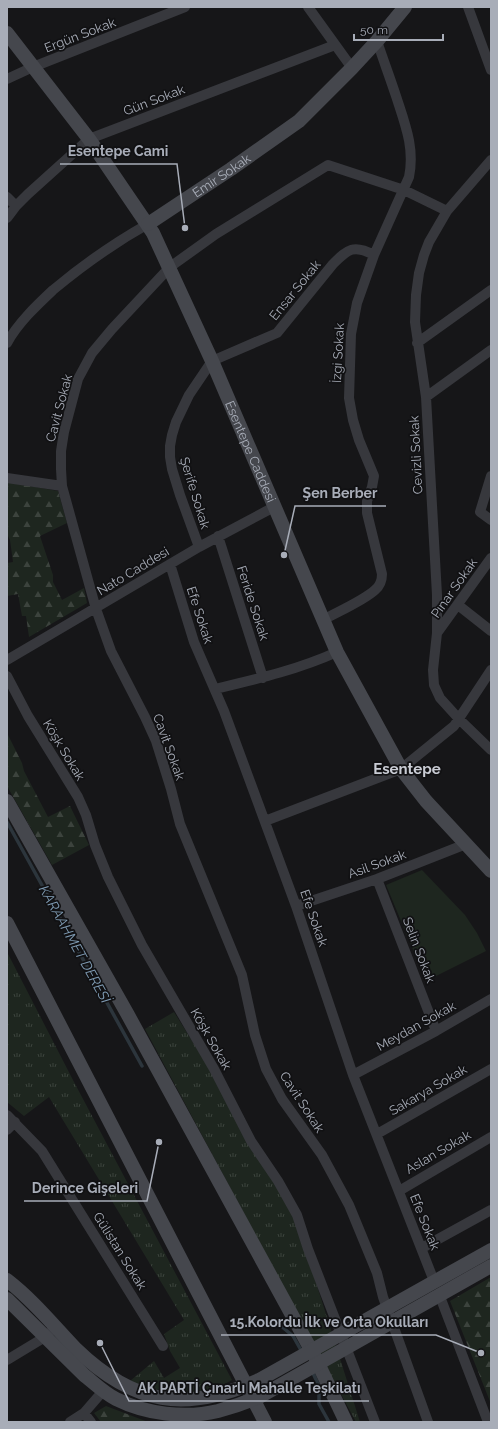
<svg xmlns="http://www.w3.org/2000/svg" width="498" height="1429" viewBox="0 0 498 1429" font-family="Raleway,sans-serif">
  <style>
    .grass { fill: url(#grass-tufts) }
    .forest { fill: url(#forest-firs) }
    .park { fill: #1e261f }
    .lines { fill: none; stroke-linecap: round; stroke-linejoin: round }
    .stream { stroke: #2c353c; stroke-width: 3.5 }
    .street { stroke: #37383d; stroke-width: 10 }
    .secondary { stroke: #45474d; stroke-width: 14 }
    .labels { text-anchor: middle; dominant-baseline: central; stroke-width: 3.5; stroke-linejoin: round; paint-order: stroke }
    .street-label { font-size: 13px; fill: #a8adb8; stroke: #111113 }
    .water-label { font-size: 14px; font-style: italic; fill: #7f9bb3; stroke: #111113 }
    .quarter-label { font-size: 15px; font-weight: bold; fill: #c9ccd4; stroke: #111113 }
    .leader { fill: none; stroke: #a8adb8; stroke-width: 1.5 }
    .callout-dot { fill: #a8adb8; stroke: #111113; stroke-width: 1.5 }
    .callout-label { font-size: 14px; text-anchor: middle; font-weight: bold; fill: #a8adb8; stroke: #111113; stroke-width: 3.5; stroke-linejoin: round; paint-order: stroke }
  </style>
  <defs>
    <pattern id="grass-tufts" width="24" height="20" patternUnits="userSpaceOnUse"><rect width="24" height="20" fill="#1e261f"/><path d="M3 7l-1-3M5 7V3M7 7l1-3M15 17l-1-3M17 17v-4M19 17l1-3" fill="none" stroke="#3c433d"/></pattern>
    <pattern id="forest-firs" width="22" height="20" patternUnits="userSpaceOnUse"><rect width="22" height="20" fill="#1e261f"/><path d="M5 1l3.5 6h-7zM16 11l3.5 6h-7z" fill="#3c433d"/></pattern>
  </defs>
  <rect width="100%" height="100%" fill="#161618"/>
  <path class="grass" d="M7,952L74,1082L232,1380C226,1383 219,1387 213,1389C185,1397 156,1391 130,1381L154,1361L164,1378L180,1368L170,1351L164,1334L184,1320L49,1097L24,1116L7,1102Z
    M174,1012L209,1068L288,1204L301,1235L360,1422H356L145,1029Z"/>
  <path class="forest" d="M7,482L58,491L67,523L40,536L53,575V582L62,600L84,588L87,603L29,637L26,616H22L18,594L7,596V563L13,562L10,540L7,534Z
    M7,733L22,763L24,771L48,817L70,806L89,845L52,865L7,786Z
    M491,1277V1404L450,1301Z
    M106,1406L148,1422H101L94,1413Z"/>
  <path class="park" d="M422,870L465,915L477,933L486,951L426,981L386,885Z"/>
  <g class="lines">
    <path class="stream" d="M7,822L142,1066
      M281,1326L293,1336L302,1352
      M312,1371L319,1386V1404L329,1422"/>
    <path class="street" d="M308,7L352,68
      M468,7L491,70
      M7,79L33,67L185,7
      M491,160L447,211L429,242L424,255L419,273L416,295L415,322L426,397L437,595V633L433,670L434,685L440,698L459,719L491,750
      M7,197L16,206
      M7,218L16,206L28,194L89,139L335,45
      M7,343C18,323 36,306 53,290C83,265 114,243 148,224
      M417,343L491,290
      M426,397L491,350
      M491,476L480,512L491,520
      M7,478L62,486
      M218,536L263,678
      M199,547L180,495L172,469L170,457V446L172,435L176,422L189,395L212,361L277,333L333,264C348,249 354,244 374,255
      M170,564L194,642L224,711L296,906L353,1075L434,1281
      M458,605L491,631
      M323,620C337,612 363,601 375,590C380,586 382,580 382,574L367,513V501L372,487L374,476L359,440L353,420L349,398L351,334L357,303L374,255L409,177C415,148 405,124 396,96C390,78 383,59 377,41
      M437,633L491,558
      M7,660L199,547L274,507
      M7,676L28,716L78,797L86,815L95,845L108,877L142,945L214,1069L251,1141L278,1181L297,1215L308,1249L375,1422
      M215,689C257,679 297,670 337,652
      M265,821L401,769L454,726L491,670
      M377,879L436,1031
      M296,906L377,879L466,844
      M353,1075L436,1031L491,999
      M7,1115L42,1151L163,1346
      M7,1130L15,1122
      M377,1134L491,1069
      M399,1191L491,1137
      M422,1248L491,1210
      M439,1294L488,1422
      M7,1360L45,1337L49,1333
      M84,1413L91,1422
      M70,1422L84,1413L103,1391
      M428,1422L397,1336L383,1297L377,1273L349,1205L322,1155L282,1099L266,1069L255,1035L242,975L180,824L171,789L156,741L145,717L111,651L96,609L62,486L61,469V451L64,432L78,379L92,353L112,329L170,267L216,234L328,165L404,190L447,211"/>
    <g class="secondary">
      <path id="s1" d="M7,33L89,139L153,233L212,361L337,652L401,769L426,801L491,871"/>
      <path id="s2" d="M148,224L231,169L299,121L352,68L377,41L405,7"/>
      <path d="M7,801L128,1015L316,1359L346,1422"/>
      <path d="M7,923L265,1422"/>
      <path d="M7,1280C33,1300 54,1326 76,1349C134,1405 186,1413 259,1380L491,1250"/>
      <path d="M7,1299L84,1375C94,1383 104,1393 116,1399C146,1414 185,1419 218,1411C233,1407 247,1402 261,1396L491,1266"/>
    </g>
  </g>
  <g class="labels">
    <g class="street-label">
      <text transform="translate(80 35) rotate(-21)">Ergün Sokak</text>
      <text transform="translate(154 100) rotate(-21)">Gün Sokak</text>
      <text stroke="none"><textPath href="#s2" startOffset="88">Emir Sokak</textPath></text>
      <text transform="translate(295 290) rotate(-51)">Ensar Sokak</text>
      <text transform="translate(338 353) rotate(-87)">İzgi Sokak</text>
      <text transform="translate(59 408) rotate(-75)">Cavit Sokak</text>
      <text stroke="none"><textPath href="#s1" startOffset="487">Esentepe Caddesi</textPath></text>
      <text transform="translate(416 455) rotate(-93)">Cevizli Sokak</text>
      <text transform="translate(195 493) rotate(73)">Şerife Sokak</text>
      <text transform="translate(133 571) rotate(-31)">Nato Caddesi</text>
      <text transform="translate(454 588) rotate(-55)">Pınar Sokak</text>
      <text transform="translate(253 603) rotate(72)">Feride Sokak</text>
      <text transform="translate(200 615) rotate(72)">Efe Sokak</text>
      <text transform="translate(169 747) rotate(70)">Cavit Sokak</text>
      <text transform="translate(64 750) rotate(59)">Köşk Sokak</text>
      <text transform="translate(377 864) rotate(-20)">Asil Sokak</text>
      <text transform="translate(314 918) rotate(71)">Efe Sokak</text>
      <text transform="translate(419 950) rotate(69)">Selin Sokak</text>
      <text transform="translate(416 1026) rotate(-29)">Meydan Sokak</text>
      <text transform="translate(211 1039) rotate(60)">Köşk Sokak</text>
      <text transform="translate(428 1090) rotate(-30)">Sakarya Sokak</text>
      <text transform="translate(302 1102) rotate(57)">Cavit Sokak</text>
      <text transform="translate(438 1152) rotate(-30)">Aslan Sokak</text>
      <text transform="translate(425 1222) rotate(68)">Efe Sokak</text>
      <text transform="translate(120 1251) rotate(58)">Gülistan Sokak</text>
    </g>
    <g class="water-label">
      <text transform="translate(75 944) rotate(61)">KARAAHMET DERESİ</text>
    </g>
    <g class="quarter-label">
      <text x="407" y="769">Esentepe</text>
    </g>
  </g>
  <path class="leader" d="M185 228L177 164H60M284 555L295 506H386M159 1142L147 1201H24M481 1353L436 1335H221M100 1343L129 1401H369"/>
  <g class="callout-dot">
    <circle cx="185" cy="228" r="4"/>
    <circle cx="284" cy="555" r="4"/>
    <circle cx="159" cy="1142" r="4"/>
    <circle cx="481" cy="1353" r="4"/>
    <circle cx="100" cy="1343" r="4"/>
  </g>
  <g class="callout-label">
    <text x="118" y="156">Esentepe Cami</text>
    <text x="340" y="498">Şen Berber</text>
    <text x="85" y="1193">Derince Gişeleri</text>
    <text x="329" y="1327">15.Kolordu İlk ve Orta Okulları</text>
    <text x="249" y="1393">AK PARTİ Çınarlı Mahalle Teşkilatı</text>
  </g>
  <rect width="498" height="1429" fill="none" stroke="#a8adb8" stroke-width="16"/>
  <path d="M354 34v6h89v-6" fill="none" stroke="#a8adb8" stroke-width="2"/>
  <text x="360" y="34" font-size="12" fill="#a8adb8" stroke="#111113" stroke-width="3" paint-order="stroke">50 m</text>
</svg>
